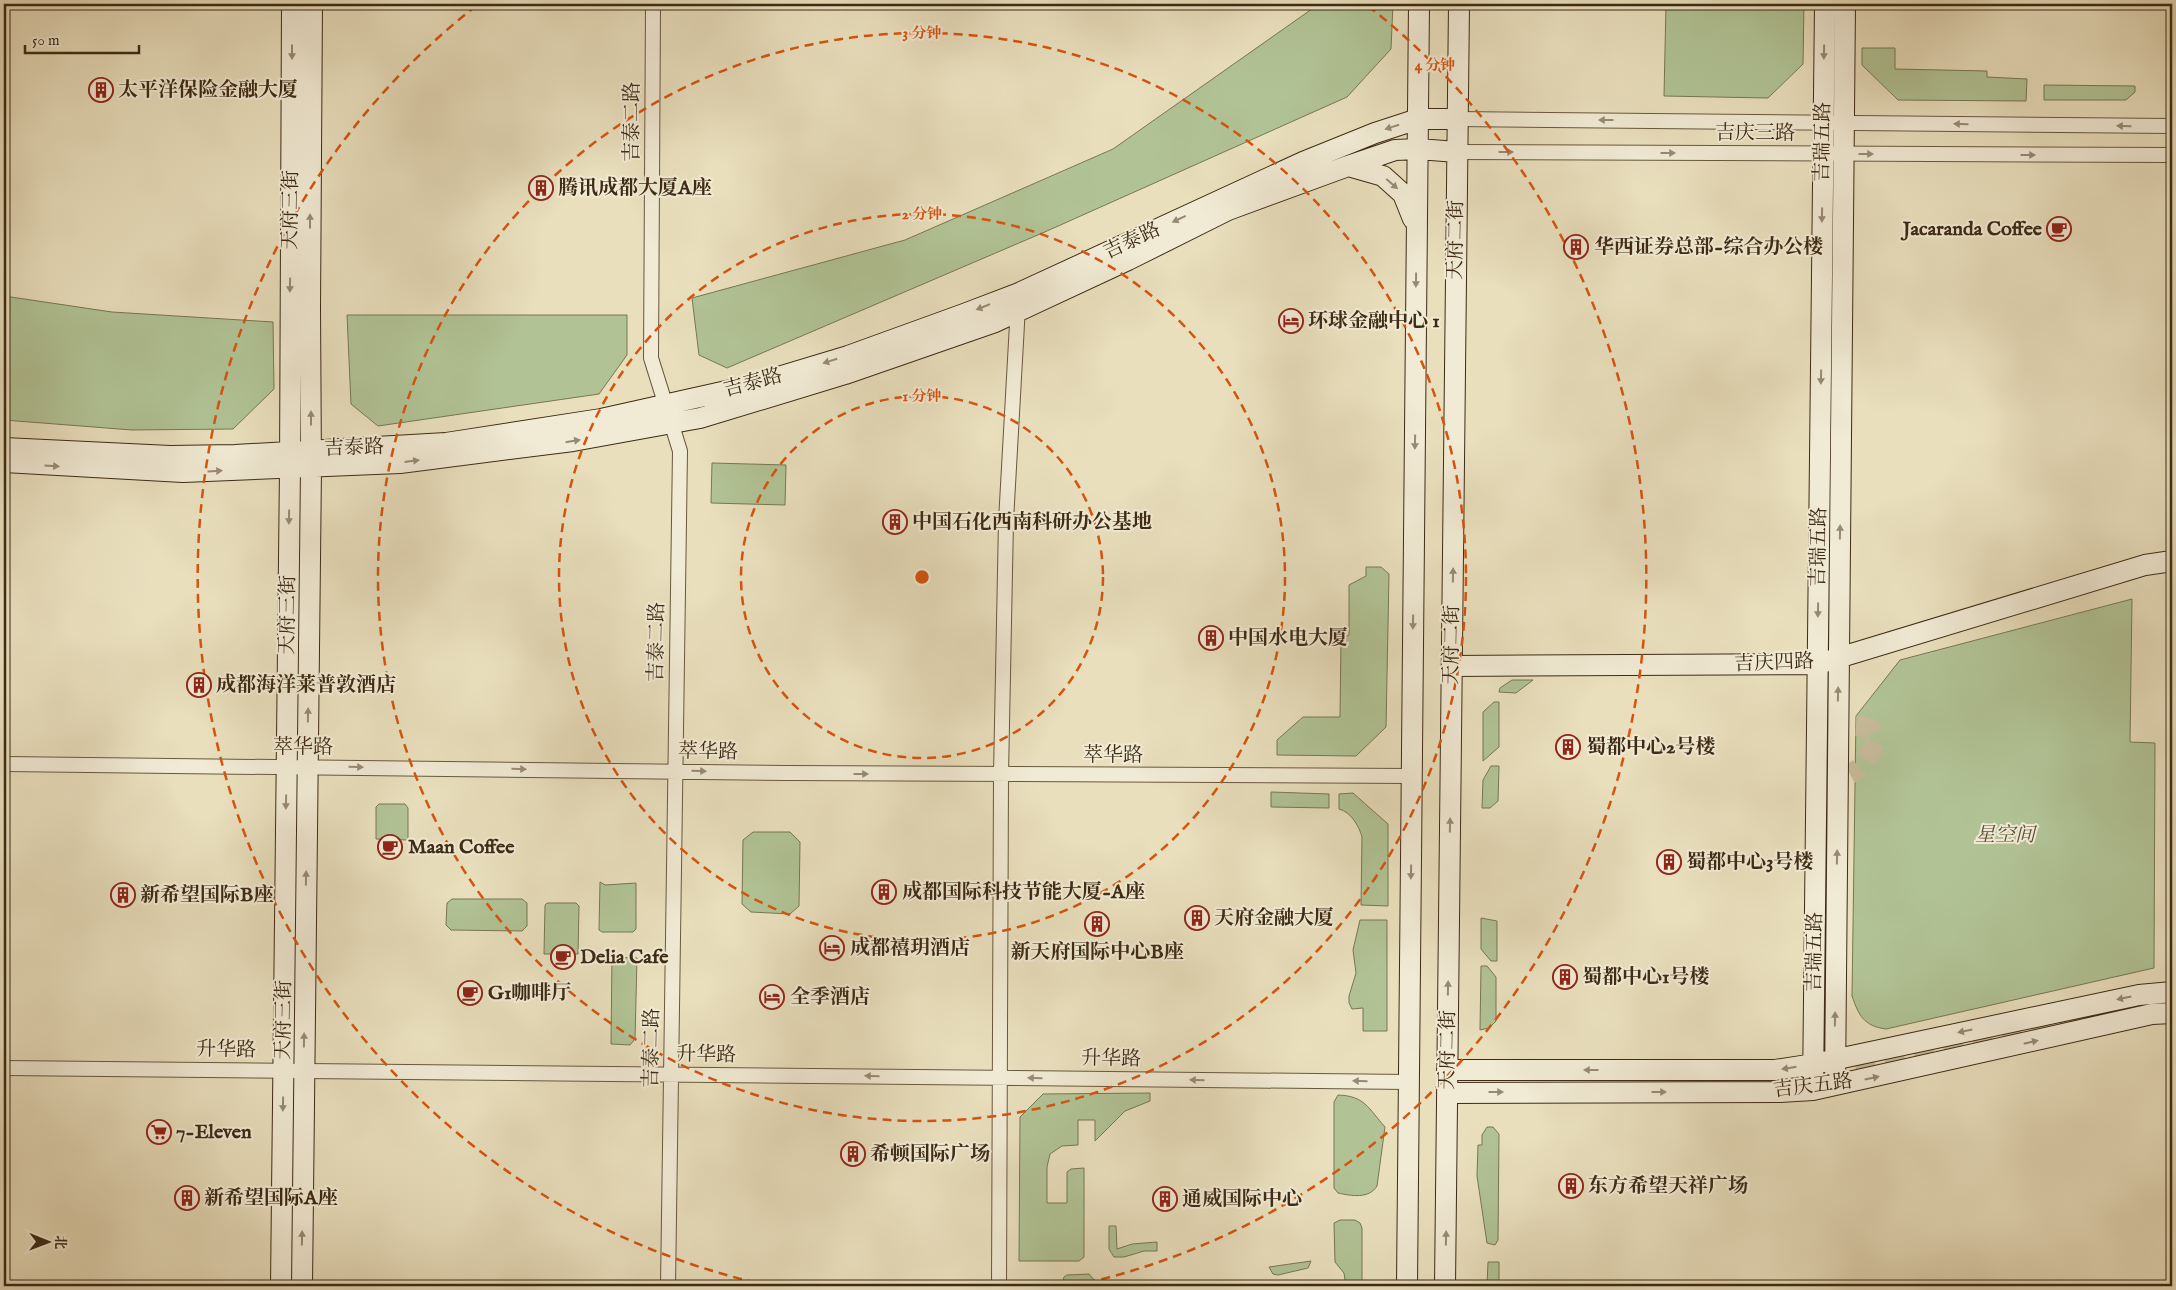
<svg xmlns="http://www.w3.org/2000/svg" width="2176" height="1290" viewBox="0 0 2176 1290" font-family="'IM FELL English','Noto Serif SC',serif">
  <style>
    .green { fill: #b1c395; stroke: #777754 }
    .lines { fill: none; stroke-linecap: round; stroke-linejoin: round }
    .secondary-tunnel { stroke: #c7bb9b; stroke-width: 20; stroke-dasharray: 20 10; stroke-linecap: butt }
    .street-casing { stroke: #68583e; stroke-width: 16 }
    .secondary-casing { stroke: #3d2b14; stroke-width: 22 }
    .street { stroke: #f1ead4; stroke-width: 14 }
    .secondary { stroke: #f1ead4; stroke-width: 20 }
    .oneway { fill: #978a74 }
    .ring { fill: none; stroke: #d7540d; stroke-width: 2.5; stroke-dasharray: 9 6 }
    .labels { text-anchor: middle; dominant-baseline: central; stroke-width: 4; stroke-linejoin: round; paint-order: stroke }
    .poi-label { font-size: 20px; font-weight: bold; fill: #3d2b14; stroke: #f1ead4; text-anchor: start }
    .street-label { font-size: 20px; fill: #3d2b14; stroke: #f1ead4 }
    .park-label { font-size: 20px; font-style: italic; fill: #5a5134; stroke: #f1ead4 }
    .centre { fill: #d7540d; stroke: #f1ead4; stroke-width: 2.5 }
    .ring-label { font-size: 15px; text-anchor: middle; font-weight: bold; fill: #d7540d; stroke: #f1ead4; stroke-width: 4; stroke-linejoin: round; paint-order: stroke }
  </style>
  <rect width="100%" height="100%" fill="#e9dfbd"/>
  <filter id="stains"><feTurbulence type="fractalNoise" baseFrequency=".004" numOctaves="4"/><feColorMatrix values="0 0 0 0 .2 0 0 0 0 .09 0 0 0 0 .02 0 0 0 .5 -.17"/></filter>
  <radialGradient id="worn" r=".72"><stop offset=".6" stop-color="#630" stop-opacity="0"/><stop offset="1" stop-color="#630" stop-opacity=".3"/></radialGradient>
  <path class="green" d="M1319,4H1393L1391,49L1347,97L1047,231L727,368L699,355L692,298L905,240L1113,149Z
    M1666,4H1804L1803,64L1768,98L1664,96Z
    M1862,48H1895V69L1987,71V77L2027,79L2026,101L1898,100L1862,65Z
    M2044,85L2135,86V92L2126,100H2044Z
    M4,296L112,312L273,322L274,389L233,429L132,430L4,420Z
    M347,315H627V355L599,394L378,426L351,404Z
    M712,463L786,465L785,505L711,503Z
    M1366,567H1381L1389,574L1386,727L1356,756L1277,755V740L1303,717H1340L1341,639L1349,635V585L1366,576Z
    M2132,599L2130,742L2155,743L2154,968L1886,1029C1864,1026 1859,1016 1852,996L1856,716L1900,660Z
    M1512,680H1533L1516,693L1499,692L1500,688Z
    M1494,702H1499V747L1483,761V712Z
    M1491,766H1499L1498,801L1490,808H1482L1483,780Z
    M1271,792L1329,794V808L1271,807Z
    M1353,793L1388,824V906L1361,905L1362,837C1359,826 1351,812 1339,809V794Z
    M379,804H405L408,808V840L376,839V807Z
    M753,832H790L800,842L799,906L790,914L751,912L742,904L743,840Z
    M600,882L605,885L636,883V929L633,932H602L599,930Z
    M452,899H522L527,903V926L522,931L451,930L446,925L447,903Z
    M547,903H576L579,906L578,954H544L545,905Z
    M1481,918L1497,921V961H1491L1481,949Z
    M1360,920H1387V1031H1363V1008L1352,1009L1349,1003V996L1356,973L1353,950Z
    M612,957L637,958L635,1039L630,1045L611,1044Z
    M1481,966H1487L1496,977V1021L1489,1028L1480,1030Z
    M1150,1093V1101L1125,1111L1095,1141V1120H1078V1145L1062,1146L1050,1154L1047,1167V1203H1067V1172L1071,1169L1084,1168V1257L1079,1261H1019L1020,1117L1043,1094Z
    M1338,1095C1365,1096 1368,1108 1385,1127L1377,1186C1369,1199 1352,1196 1338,1193L1334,1188V1102Z
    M1487,1127H1493L1499,1134L1498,1240L1495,1245L1487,1243L1477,1176L1478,1145H1482V1135Z
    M1340,1220H1355L1360,1223L1362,1228V1286H1346L1344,1273L1335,1262L1334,1223Z
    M1109,1226H1116L1117,1249L1132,1244L1157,1242V1251H1144L1124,1257H1114L1109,1249Z
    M1311,1261L1308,1268L1278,1275L1273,1274L1269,1267Z
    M1488,1262H1499V1286H1487Z
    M1089,1274L1095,1281V1286H1062L1064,1277L1067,1275Z"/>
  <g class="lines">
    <path class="secondary-tunnel" d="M1826,724L1860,726L1871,729L1876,742C1869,756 1864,767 1850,774
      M1823,1046V1073L2144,1005L2172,1002"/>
    <defs>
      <path id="street" d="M653,4L651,358L680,451L668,1286
        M1457,119L2172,126
        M1457,152L2172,155
        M4,764L787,773L1412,776
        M4,1068L1409,1082
        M999,1286L1001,775L1006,521L1018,306"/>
      <path id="secondary" d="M1348,166L1383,176L1403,194L1413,219
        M4,448L170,456L235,455L446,443L601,419L749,386L848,356L964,314L1019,293L1303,162L1375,133L1418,119H1457
        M4,462L183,472L400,463L573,441L700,418L845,374L995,322L1128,260L1228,210L1348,166L1395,150L1418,149L1457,152
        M1452,666L1818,664L2145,565L2172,561
        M1447,1070H1775L1814,1064L2139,995L2172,992
        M1835,1085L1845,4
        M1813,1090L1825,4
        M1447,1093L1780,1092L1813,1090L2152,1014L2172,1013
        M281,1286L290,468L292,4
        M302,1286L311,467L310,309L312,4
        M1407,1286L1419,4
        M1445,1286L1459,4"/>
    </defs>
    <use href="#street" class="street-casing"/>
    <use href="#secondary" class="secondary-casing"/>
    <use href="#street" class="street"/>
    <use href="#secondary" class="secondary"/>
  </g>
  <defs><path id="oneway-solid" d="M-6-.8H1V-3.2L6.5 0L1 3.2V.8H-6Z" transform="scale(1.25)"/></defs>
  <g class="oneway">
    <use href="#oneway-solid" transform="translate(292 52) rotate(90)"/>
    <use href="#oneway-solid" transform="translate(1824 52) rotate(91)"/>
    <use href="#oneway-solid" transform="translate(1606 120) rotate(-180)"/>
    <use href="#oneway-solid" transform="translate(1961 124) rotate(-179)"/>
    <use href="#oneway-solid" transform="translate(2124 126) rotate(-179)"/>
    <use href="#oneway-solid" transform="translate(1392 127) rotate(162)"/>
    <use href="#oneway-solid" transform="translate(1506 152)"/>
    <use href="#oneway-solid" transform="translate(1668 153)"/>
    <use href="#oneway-solid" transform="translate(1866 154)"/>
    <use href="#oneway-solid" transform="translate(2028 155)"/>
    <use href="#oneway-solid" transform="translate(1392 184) rotate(41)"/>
    <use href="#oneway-solid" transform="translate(1822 215) rotate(91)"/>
    <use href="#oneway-solid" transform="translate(1179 219) rotate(155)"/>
    <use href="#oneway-solid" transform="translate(310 221) rotate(-90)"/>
    <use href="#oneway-solid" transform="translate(1416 280) rotate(91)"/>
    <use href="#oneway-solid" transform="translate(290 285) rotate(91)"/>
    <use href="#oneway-solid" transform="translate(983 307) rotate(158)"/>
    <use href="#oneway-solid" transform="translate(830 361) rotate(163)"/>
    <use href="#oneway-solid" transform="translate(1821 377) rotate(91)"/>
    <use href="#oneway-solid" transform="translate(311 418) rotate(-90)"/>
    <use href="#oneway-solid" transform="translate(573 441) rotate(-9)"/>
    <use href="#oneway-solid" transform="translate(1415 442) rotate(91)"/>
    <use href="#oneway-solid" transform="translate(412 461) rotate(-7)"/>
    <use href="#oneway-solid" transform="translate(52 466) rotate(3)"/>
    <use href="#oneway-solid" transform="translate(215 471) rotate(-3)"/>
    <use href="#oneway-solid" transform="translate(289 517) rotate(91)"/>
    <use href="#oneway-solid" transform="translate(1840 532) rotate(-89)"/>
    <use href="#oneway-solid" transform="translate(1453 575) rotate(-89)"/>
    <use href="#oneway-solid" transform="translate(1818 610) rotate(91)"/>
    <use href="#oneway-solid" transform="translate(1413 622) rotate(91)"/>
    <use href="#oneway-solid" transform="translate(1838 694) rotate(-89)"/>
    <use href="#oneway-solid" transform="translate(308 715) rotate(-89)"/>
    <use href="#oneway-solid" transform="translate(356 767) rotate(1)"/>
    <use href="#oneway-solid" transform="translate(519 769) rotate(1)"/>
    <use href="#oneway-solid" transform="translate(699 771) rotate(1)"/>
    <use href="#oneway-solid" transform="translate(861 774)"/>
    <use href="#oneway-solid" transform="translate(286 802) rotate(91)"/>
    <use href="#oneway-solid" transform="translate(1450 825) rotate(-89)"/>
    <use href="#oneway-solid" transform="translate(1837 857) rotate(-89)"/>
    <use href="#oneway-solid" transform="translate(1411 872) rotate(91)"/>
    <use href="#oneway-solid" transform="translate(306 878) rotate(-89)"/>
    <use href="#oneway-solid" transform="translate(1448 988) rotate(-89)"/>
    <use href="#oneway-solid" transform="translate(2124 998) rotate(168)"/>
    <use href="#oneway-solid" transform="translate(1835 1019) rotate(-89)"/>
    <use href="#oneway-solid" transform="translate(1965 1031) rotate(168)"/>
    <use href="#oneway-solid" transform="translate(304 1040) rotate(-89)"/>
    <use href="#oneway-solid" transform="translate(2031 1042) rotate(-13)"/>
    <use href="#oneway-solid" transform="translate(1789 1068) rotate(171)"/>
    <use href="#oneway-solid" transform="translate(1591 1070) rotate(-180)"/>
    <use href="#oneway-solid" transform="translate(872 1076) rotate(-179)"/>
    <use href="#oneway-solid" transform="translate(1035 1078) rotate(-179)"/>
    <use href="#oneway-solid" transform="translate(1872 1078) rotate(-12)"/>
    <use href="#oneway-solid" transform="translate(1197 1080) rotate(-179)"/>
    <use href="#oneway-solid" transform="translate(1360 1081) rotate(-179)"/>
    <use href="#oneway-solid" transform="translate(1496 1092)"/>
    <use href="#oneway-solid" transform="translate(1659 1092)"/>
    <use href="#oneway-solid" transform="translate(283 1104) rotate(91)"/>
    <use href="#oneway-solid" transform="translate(302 1238) rotate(-89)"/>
    <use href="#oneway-solid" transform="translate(1446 1238) rotate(-89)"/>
  </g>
  <g class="ring">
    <circle cx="922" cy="577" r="181"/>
    <circle cx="922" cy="577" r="363"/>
    <circle cx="922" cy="577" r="544"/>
    <path d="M771 1286A725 725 0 0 1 476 6M1368 6A725 725 0 0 1 1073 1286"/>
  </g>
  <defs>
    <symbol id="building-ring" viewBox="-11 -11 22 22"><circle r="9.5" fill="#f1ead4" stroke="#8f2418" stroke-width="1.5"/><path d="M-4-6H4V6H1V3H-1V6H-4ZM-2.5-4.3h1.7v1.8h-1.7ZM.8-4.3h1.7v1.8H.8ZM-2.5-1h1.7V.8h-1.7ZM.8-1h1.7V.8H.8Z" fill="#8f2418"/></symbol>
    <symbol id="cafe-ring" viewBox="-11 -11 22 22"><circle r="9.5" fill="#f1ead4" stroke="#8f2418" stroke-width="1.5"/><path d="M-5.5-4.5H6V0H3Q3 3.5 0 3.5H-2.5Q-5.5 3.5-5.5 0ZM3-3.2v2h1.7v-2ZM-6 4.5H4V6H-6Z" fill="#8f2418"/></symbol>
    <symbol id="hotel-ring" viewBox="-11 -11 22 22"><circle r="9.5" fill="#f1ead4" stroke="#8f2418" stroke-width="1.5"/><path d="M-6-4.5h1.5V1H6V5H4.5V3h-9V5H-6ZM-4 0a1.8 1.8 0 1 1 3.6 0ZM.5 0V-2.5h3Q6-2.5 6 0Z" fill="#8f2418"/></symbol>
    <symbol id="supermarket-ring" viewBox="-11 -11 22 22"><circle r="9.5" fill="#f1ead4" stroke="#8f2418" stroke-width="1.5"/><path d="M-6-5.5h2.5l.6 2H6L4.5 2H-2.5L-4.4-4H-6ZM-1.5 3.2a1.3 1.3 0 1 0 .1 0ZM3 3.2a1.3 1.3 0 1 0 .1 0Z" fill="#8f2418"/></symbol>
  </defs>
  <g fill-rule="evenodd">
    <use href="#building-ring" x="87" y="76" width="28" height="28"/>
    <use href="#building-ring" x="527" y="174" width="28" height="28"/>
    <use href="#cafe-ring" x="2045" y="215" width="28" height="28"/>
    <use href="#building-ring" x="1562" y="233" width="28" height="28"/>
    <use href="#hotel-ring" x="1277" y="307" width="28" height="28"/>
    <use href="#building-ring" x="881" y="508" width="28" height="28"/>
    <use href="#building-ring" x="1197" y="624" width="28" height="28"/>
    <use href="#building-ring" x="185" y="671" width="28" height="28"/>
    <use href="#building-ring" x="1554" y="733" width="28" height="28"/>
    <use href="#cafe-ring" x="376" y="833" width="28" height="28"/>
    <use href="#building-ring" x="1655" y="848" width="28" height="28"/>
    <use href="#building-ring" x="870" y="878" width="28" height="28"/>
    <use href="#building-ring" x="109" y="881" width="28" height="28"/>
    <use href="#building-ring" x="1183" y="904" width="28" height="28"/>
    <use href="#building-ring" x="1083" y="910" width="28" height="28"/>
    <use href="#hotel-ring" x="818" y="934" width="28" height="28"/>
    <use href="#cafe-ring" x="549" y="943" width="28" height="28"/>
    <use href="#building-ring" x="1551" y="963" width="28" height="28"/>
    <use href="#cafe-ring" x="456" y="979" width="28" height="28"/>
    <use href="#hotel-ring" x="758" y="983" width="28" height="28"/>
    <use href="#supermarket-ring" x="145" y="1118" width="28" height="28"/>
    <use href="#building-ring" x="839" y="1140" width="28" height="28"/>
    <use href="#building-ring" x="1557" y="1172" width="28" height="28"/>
    <use href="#building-ring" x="173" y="1184" width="28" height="28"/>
    <use href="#building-ring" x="1151" y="1185" width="28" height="28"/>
  </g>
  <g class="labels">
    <g class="poi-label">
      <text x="118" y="90">太平洋保险金融大厦</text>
      <text x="558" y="188">腾讯成都大厦A座</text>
      <text x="2042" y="229" text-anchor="end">Jacaranda Coffee</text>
      <text x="1594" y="247">华西证券总部-综合办公楼</text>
      <text x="1308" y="321">环球金融中心 1</text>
      <text x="912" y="522">中国石化西南科研办公基地</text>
      <text x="1228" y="638">中国水电大厦</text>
      <text x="216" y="685">成都海洋莱普敦酒店</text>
      <text x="1586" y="747">蜀都中心2号楼</text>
      <text x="408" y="847">Maan Coffee</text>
      <text x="1686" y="862">蜀都中心3号楼</text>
      <text x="902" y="892">成都国际科技节能大厦-A座</text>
      <text x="140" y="895">新希望国际B座</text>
      <text x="1214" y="918">天府金融大厦</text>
      <text x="850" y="948">成都禧玥酒店</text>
      <text x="1097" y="952" text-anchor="middle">新天府国际中心B座</text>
      <text x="580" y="957">Delia Cafe</text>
      <text x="1582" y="977">蜀都中心1号楼</text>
      <text x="488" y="993">G1咖啡厅</text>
      <text x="790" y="997">全季酒店</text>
      <text x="176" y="1132">7-Eleven</text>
      <text x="870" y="1154">希顿国际广场</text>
      <text x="1588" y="1186">东方希望天祥广场</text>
      <text x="204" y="1198">新希望国际A座</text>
      <text x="1182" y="1199">通威国际中心</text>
    </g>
    <g class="street-label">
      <text transform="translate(632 122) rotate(-90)">吉泰二路</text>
      <text x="1755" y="133">吉庆三路</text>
      <text transform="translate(1823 142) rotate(-89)">吉瑞五路</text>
      <text transform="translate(291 210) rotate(-89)">天府三街</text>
      <text transform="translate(1456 240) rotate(-89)">天府二街</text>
      <text transform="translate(1132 241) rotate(-25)">吉泰路</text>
      <text transform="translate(753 383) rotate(-15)">吉泰路</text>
      <text transform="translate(354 448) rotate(-2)">吉泰路</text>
      <text transform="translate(1819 547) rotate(-89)">吉瑞五路</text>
      <text transform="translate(288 615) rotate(-89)">天府三街</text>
      <text transform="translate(657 642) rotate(-89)">吉泰二路</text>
      <text transform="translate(1452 645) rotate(-89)">天府二街</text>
      <text transform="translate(1774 663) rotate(-2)">吉庆四路</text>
      <text x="303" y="747">萃华路</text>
      <text transform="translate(708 752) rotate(1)">萃华路</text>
      <text x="1113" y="755">萃华路</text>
      <text transform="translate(1815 952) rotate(-89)">吉瑞五路</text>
      <text transform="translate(284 1020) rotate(-89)">天府三街</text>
      <text transform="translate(652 1048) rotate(-89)">吉泰二路</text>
      <text transform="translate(226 1050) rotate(1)">升华路</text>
      <text transform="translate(1448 1050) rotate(-89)">天府二街</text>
      <text transform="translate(706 1055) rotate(1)">升华路</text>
      <text transform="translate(1111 1059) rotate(1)">升华路</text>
      <text transform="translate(1813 1086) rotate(-7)">吉庆五路</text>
    </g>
    <g class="park-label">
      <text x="2005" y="835">星空间</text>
    </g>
  </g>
  <circle cx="922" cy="577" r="8" class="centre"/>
  <g class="ring-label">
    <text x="922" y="38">3 分钟</text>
    <text x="1435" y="70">4 分钟</text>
    <text x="922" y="219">2 分钟</text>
    <text x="922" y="401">1 分钟</text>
  </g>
  <rect width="2176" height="1290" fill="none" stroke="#e9dfbd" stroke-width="20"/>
  <rect x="5" y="5" width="2166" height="1280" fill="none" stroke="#3d2b14" stroke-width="2.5"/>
  <rect x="10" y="10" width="2156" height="1270" fill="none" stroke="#3d2b14"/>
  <g transform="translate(48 1242) rotate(91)" stroke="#f1ead4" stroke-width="4" paint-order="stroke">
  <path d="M0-4L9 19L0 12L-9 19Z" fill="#3d2b14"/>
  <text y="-8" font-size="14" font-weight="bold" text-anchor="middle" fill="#3d2b14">北</text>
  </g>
  <path d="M25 45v8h114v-8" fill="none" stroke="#3d2b14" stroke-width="2.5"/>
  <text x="32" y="45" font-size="15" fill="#3d2b14" stroke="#f1ead4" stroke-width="4" paint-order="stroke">50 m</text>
  <rect width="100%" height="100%" filter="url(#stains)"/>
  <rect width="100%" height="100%" fill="url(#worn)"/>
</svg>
